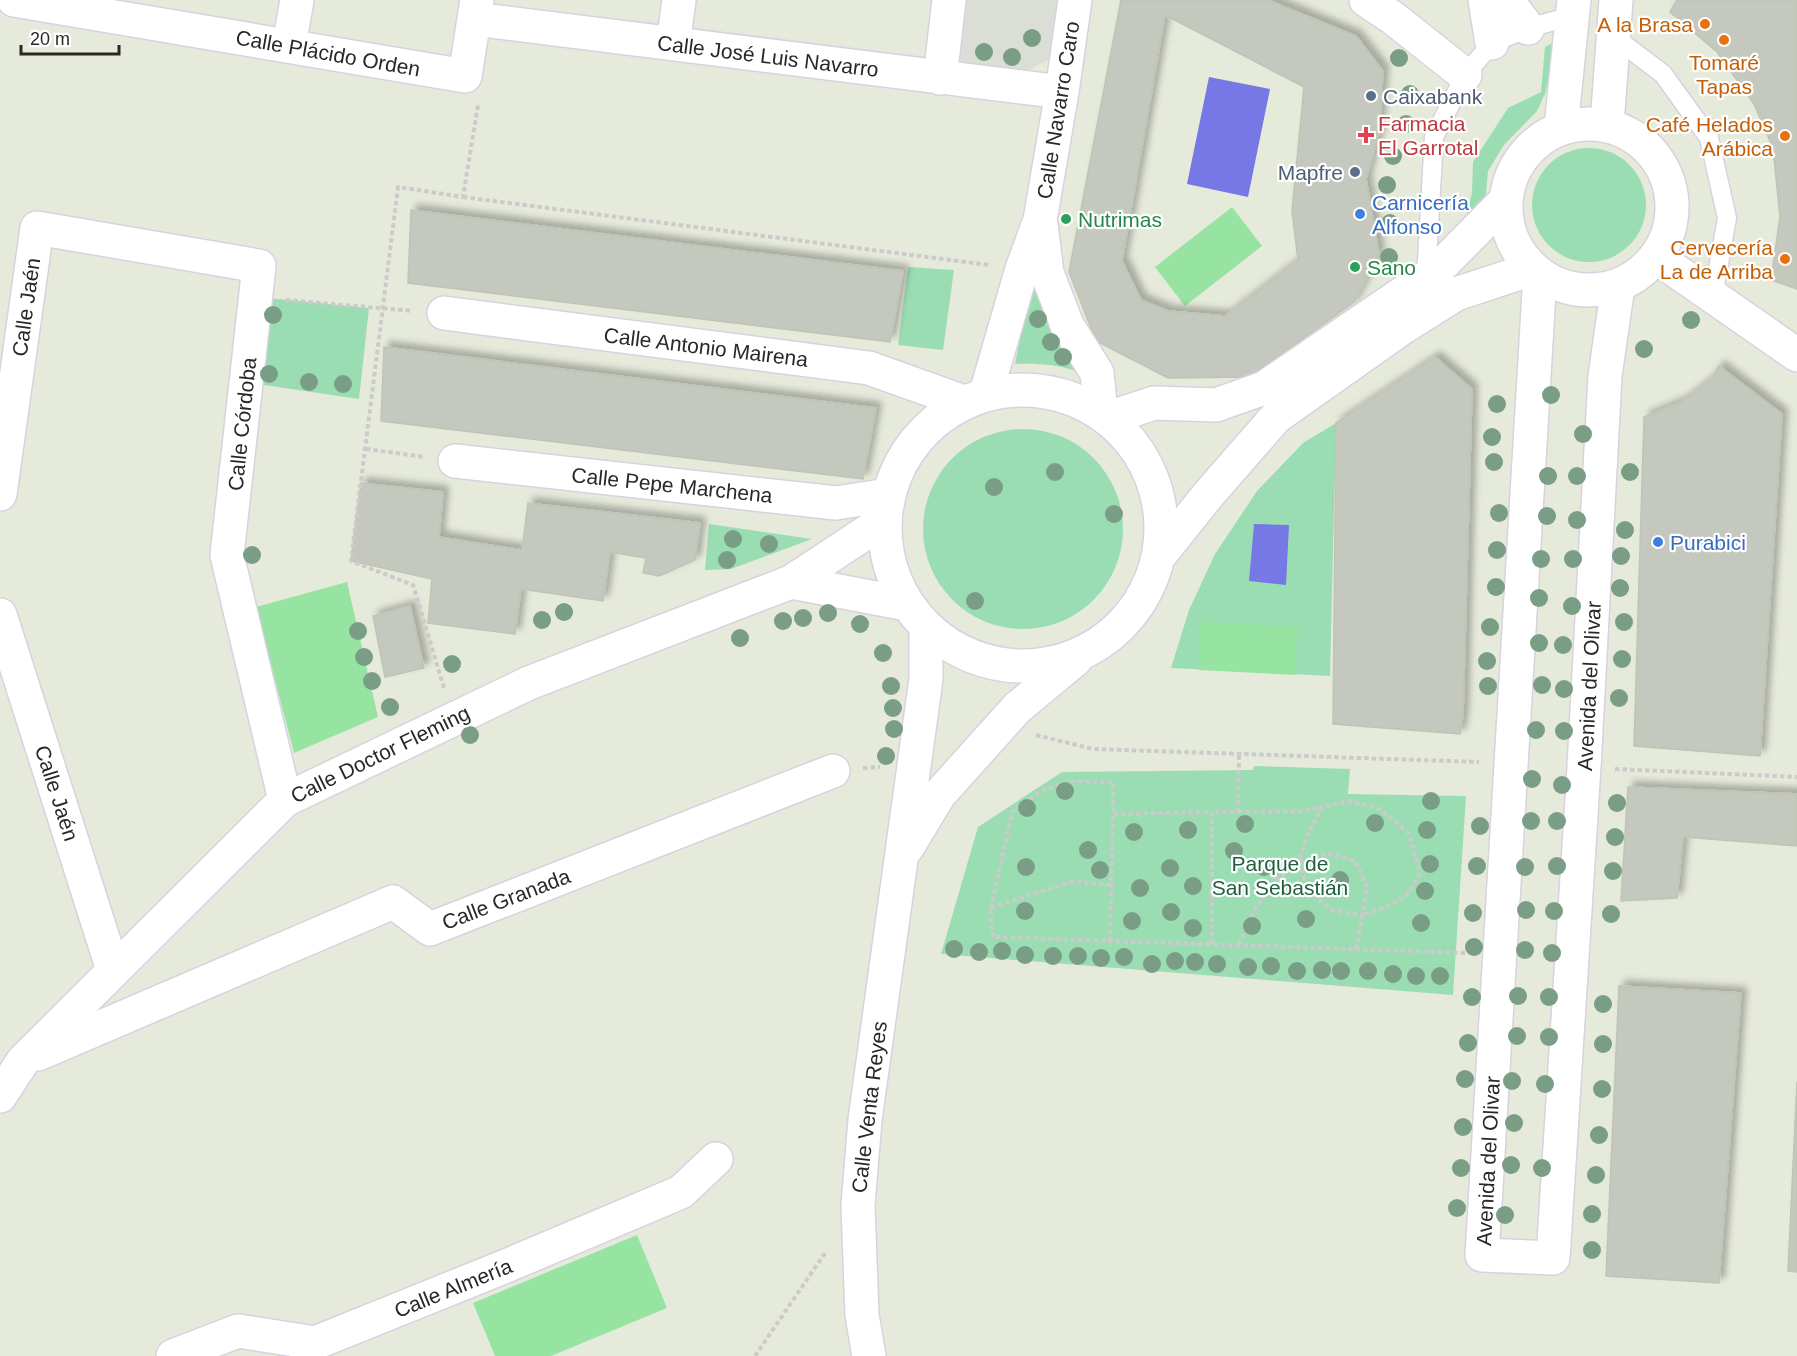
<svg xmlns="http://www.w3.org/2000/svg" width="1797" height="1356" viewBox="0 0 1797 1356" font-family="Helvetica,sans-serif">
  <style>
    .green { fill: #9bddb3 }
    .pitch { fill: #97e4a2 }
    .plaza { fill: #dbded6 }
    .water { fill: #7578e5 }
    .building { fill: #c4c8be; stroke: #bfc5b5; stroke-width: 1.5; fill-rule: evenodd; filter: url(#shadow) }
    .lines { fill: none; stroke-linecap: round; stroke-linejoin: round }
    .lane-casing { stroke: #d9d1e0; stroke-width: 21 }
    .street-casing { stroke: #d9d1e0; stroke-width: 36 }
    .secondary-casing { stroke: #d9d1e0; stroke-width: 36 }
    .path { stroke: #cbcbcb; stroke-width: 4; stroke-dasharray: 4.5 3; stroke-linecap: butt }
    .lane { stroke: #fff; stroke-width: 18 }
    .street { stroke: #fff; stroke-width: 33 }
    .secondary { stroke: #fff; stroke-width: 33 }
    .tree { fill: #799e85 }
    .food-dot { fill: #e8710a; stroke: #fff; stroke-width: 2 }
    .service-dot { fill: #5c6f8a; stroke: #fff; stroke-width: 2 }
    .health-dot { fill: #e0444e; stroke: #fff; stroke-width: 2 }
    .shop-dot { fill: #3f7fe0; stroke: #fff; stroke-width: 2 }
    .leisure-dot { fill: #2e9e5b; stroke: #fff; stroke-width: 2 }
    .labels { text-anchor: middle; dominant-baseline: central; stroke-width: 4.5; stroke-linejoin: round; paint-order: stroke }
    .food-label { font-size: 21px; fill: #c56008; stroke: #fff; text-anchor: end }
    .street-label { font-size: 21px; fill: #282828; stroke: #fff }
    .service-label { font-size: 21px; fill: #4e5e75; stroke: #fff; text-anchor: start }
    .health-label { font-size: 21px; fill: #be3a42; stroke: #fff; text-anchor: start }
    .shop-label { font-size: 21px; fill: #366cbe; stroke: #fff; text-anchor: start }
    .leisure-label { font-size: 21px; fill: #27864d; stroke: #fff; text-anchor: start }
    .park-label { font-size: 21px; fill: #1f5f3f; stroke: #fff }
  </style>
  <defs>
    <filter id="shadow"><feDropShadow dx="5.5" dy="-5.5" stdDeviation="3" flood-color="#0004"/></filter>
  </defs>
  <rect width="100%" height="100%" fill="#e6eadb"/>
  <path class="green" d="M1554,42L1555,51L1545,94L1537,111L1504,145L1488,171L1485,204L1454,239L1450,233L1465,223L1472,192L1473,162L1508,108L1541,92L1545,47Z
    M1532 205a57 57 0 1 1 114 0a57 57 0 1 1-114 0Z
    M908,267L954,270L943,350L898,345Z
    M1032,278L1046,318L1078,372C1058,364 1036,363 1015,364Z
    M267,298L369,308L359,399L257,384Z
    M1336,423L1330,676L1171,668L1189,610L1215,554L1257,491L1303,443Z
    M923 529a100 100 0 1 1 200 0a100 100 0 1 1-200 0Z
    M709,524L812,539L731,569L705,570Z
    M1254,766L1350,769L1348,794L1466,796L1453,995L941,954L978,827L1062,772L1253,770Z"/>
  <path class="pitch" d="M1232,207L1262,246L1185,306L1155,267Z
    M347,582L378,717L294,753L256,607Z
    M1200,622L1297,626L1295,675L1199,670Z
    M637,1235L667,1308L551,1356H495L473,1303Z"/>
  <path class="plaza" d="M958,0H1061L1049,59L1027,71L951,60Z"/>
  <path class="water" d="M1209,77L1270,89L1248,197L1187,184Z
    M1254,524L1289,525L1286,585L1249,581Z"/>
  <path class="building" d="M1121,0H1268L1356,36L1383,71L1379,133L1366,179L1379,254L1354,302L1249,377L1168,378L1096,341L1069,272ZM1165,15L1304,87L1292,211L1298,260L1225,316L1168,311L1141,300L1122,261Z
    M1677,0H1797V289L1771,280L1780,217L1773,148L1754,104L1717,52L1670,12Z
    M411,210L903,271L890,342L408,283Z
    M384,347L876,408L863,479L381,421Z
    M1435,357L1472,389L1463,715L1460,734L1333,724L1336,423Z
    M1719,366L1782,414L1760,756L1634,746L1644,417L1681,402L1712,378Z
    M361,483L443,492L439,537L522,550L528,503L700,523L695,560L659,576L643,573L646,558L610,552L603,601L521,589L515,634L428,623L432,579L351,561Z
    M410,606L424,668L385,677L373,616Z
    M1628,787L1797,794V846L1683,837L1677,898L1621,901Z
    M1619,986L1741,993L1719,1283L1606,1276Z
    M1797,1082V1272L1788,1271Z"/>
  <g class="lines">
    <defs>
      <path id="lane" d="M1614,37L1663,74L1709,138L1727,218L1713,297
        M1426,278L1434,137L1465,75L1492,43L1528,28L1572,16"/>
      <path id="street" d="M14,0L465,76L477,0
        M1366,0L1393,18L1465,75
        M1485,0L1492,43
        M1507,0L1528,28
        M474,19L1062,92
        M673,44L679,0
        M289,46L297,0
        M940,78L949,0
        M1041,225L1047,273L1067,325L1097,373L1101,413
        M1656,257L1797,355
        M1540,275L1482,1255L1553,1258L1584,767L1605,376L1618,286
        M444,313L869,368L964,402
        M986,393L1022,269L1040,220L1062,92L1075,0
        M455,461L836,503L888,495
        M0,494L37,228L259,266L227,555L285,800
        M791,582L907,604
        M0,615L113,970
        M38,1054L393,902L430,929L833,771
        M0,1096L23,1061L285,800L529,683L791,582L885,520
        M173,1356L238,1331L315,1343L506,1266L681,1192L716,1159"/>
      <path id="secondary" d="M1506 207a83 83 0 1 1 166 0a83 83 0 1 1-166 0Z
        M1607,125L1616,0
        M1561,128L1574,0
        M885 528a138 138 0 1 1 276 0a138 138 0 1 1-276 0Z
        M1109,418L1154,403L1216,405L1264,388L1438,269L1506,200
        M1160,555L1208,495L1276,417L1402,328L1456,294L1532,269
        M907,848L939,795L1017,708L1075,660
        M869,1356L862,1315L858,1205L865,1120L926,679V627"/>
    </defs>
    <use href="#lane" class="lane-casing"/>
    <use href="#street" class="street-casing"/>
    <use href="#secondary" class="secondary-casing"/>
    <path class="path" d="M463,197L989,265
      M286,300L413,311
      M366,449L425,457
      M444,688L413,585L351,561L398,187L463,197L478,105
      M1036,735L1093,749L1479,762
      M863,768L880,767
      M1615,769L1797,777
      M1238,812L1303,811L1322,807
      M1111,885L1073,881L990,908L993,937L1467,953
      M991,908L1012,812L1041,791L1071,781L1113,782V814
      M1110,941L1113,814L1212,812
      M1212,944V812H1238L1239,754
      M1239,945L1253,912L1277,879L1299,862L1328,853L1355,861L1367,887L1362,915L1332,910L1308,890L1299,862L1306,838L1322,807L1350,801L1380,809L1409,833L1420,874L1405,897L1382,909L1362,915L1356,949
      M755,1356L825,1253"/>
    <use href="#lane" class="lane"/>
    <use href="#street" class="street"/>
    <use href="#secondary" class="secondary"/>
  </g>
  <g class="tree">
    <circle cx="1032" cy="38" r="9"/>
    <circle cx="984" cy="52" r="9"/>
    <circle cx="1012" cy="57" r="9"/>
    <circle cx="1399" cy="58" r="9"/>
    <circle cx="1410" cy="94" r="9"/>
    <circle cx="1406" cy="124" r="9"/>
    <circle cx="1393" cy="156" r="9"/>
    <circle cx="1387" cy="185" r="9"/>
    <circle cx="1390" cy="223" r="9"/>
    <circle cx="1389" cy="257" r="9"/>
    <circle cx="273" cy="315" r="9"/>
    <circle cx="1038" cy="319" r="9"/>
    <circle cx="1691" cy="320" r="9"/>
    <circle cx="1051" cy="342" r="9"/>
    <circle cx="1644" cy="349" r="9"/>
    <circle cx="1063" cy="357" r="9"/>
    <circle cx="269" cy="374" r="9"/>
    <circle cx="309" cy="382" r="9"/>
    <circle cx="343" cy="384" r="9"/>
    <circle cx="1551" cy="395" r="9"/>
    <circle cx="1497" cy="404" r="9"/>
    <circle cx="1583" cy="434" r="9"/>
    <circle cx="1492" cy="437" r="9"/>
    <circle cx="1494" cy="462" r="9"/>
    <circle cx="1055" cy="472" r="9"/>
    <circle cx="1630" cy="472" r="9"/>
    <circle cx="1548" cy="476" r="9"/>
    <circle cx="1577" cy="476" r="9"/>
    <circle cx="994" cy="487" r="9"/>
    <circle cx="1499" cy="513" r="9"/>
    <circle cx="1114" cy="514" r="9"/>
    <circle cx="1547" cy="516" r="9"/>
    <circle cx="1577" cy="520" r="9"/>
    <circle cx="1625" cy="530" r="9"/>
    <circle cx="733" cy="539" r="9"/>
    <circle cx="769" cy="544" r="9"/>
    <circle cx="1497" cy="550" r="9"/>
    <circle cx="252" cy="555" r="9"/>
    <circle cx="1621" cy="556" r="9"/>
    <circle cx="1541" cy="559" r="9"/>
    <circle cx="1573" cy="559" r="9"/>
    <circle cx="727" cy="560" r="9"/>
    <circle cx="1496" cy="587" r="9"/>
    <circle cx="1620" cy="588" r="9"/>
    <circle cx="1539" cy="598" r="9"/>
    <circle cx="975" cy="601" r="9"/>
    <circle cx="1572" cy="606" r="9"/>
    <circle cx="564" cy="612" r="9"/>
    <circle cx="828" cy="613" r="9"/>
    <circle cx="803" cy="618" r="9"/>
    <circle cx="542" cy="620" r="9"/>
    <circle cx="783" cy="621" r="9"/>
    <circle cx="1624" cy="622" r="9"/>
    <circle cx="860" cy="624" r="9"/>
    <circle cx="1490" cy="627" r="9"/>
    <circle cx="358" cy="631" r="9"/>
    <circle cx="740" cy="638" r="9"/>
    <circle cx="1539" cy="643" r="9"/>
    <circle cx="1563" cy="645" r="9"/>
    <circle cx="883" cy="653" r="9"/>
    <circle cx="364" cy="657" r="9"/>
    <circle cx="1622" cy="659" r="9"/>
    <circle cx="1487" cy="661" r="9"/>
    <circle cx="452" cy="664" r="9"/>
    <circle cx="372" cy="681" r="9"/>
    <circle cx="1542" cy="685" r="9"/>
    <circle cx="891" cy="686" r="9"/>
    <circle cx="1488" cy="686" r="9"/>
    <circle cx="1564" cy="689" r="9"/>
    <circle cx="1619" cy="698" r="9"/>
    <circle cx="390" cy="707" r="9"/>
    <circle cx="893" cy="708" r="9"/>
    <circle cx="894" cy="729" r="9"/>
    <circle cx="1536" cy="730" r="9"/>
    <circle cx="1564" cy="731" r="9"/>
    <circle cx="470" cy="735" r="9"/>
    <circle cx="886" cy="756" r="9"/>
    <circle cx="1532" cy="779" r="9"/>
    <circle cx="1562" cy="785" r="9"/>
    <circle cx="1065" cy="791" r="9"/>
    <circle cx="1431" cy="801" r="9"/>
    <circle cx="1617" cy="803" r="9"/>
    <circle cx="1027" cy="808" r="9"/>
    <circle cx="1531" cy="821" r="9"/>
    <circle cx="1557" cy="821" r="9"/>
    <circle cx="1375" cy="823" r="9"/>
    <circle cx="1245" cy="824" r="9"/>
    <circle cx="1480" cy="826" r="9"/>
    <circle cx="1188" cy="830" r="9"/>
    <circle cx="1427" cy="830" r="9"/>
    <circle cx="1134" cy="832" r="9"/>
    <circle cx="1615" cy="837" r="9"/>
    <circle cx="1088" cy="850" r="9"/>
    <circle cx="1234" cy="851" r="9"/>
    <circle cx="1430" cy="864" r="9"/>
    <circle cx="1477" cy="866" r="9"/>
    <circle cx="1557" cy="866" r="9"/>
    <circle cx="1026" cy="867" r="9"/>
    <circle cx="1264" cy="867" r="9"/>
    <circle cx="1525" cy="867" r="9"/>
    <circle cx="1170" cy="868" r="9"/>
    <circle cx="1100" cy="870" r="9"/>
    <circle cx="1613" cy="871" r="9"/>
    <circle cx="1340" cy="880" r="9"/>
    <circle cx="1193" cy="886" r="9"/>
    <circle cx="1140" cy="888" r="9"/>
    <circle cx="1425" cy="891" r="9"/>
    <circle cx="1526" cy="910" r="9"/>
    <circle cx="1025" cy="911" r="9"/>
    <circle cx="1554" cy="911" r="9"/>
    <circle cx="1171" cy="912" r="9"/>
    <circle cx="1473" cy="913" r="9"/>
    <circle cx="1611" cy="914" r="9"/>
    <circle cx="1306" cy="919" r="9"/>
    <circle cx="1132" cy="921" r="9"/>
    <circle cx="1421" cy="923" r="9"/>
    <circle cx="1252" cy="926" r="9"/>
    <circle cx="1193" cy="928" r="9"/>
    <circle cx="1474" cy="947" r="9"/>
    <circle cx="954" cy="949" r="9"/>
    <circle cx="1525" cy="950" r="9"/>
    <circle cx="1002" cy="951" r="9"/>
    <circle cx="979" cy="952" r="9"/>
    <circle cx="1552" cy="953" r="9"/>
    <circle cx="1025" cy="955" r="9"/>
    <circle cx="1053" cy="956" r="9"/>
    <circle cx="1078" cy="956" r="9"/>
    <circle cx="1124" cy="957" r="9"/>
    <circle cx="1101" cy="958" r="9"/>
    <circle cx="1175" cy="961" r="9"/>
    <circle cx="1195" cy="962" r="9"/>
    <circle cx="1152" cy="964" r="9"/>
    <circle cx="1217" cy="964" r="9"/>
    <circle cx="1271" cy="966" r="9"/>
    <circle cx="1248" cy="967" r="9"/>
    <circle cx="1322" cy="970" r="9"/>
    <circle cx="1297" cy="971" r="9"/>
    <circle cx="1341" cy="971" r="9"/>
    <circle cx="1368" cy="971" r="9"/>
    <circle cx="1393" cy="974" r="9"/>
    <circle cx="1416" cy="976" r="9"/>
    <circle cx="1440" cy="976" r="9"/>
    <circle cx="1518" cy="996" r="9"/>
    <circle cx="1472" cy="997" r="9"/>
    <circle cx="1549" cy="997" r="9"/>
    <circle cx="1603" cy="1004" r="9"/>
    <circle cx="1517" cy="1036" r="9"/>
    <circle cx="1549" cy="1037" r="9"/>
    <circle cx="1468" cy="1043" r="9"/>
    <circle cx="1603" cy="1044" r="9"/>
    <circle cx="1465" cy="1079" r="9"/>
    <circle cx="1512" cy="1081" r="9"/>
    <circle cx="1545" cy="1084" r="9"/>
    <circle cx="1602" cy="1089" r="9"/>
    <circle cx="1514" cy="1123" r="9"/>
    <circle cx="1463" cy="1127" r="9"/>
    <circle cx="1599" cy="1135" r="9"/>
    <circle cx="1511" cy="1165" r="9"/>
    <circle cx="1461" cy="1168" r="9"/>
    <circle cx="1542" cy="1168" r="9"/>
    <circle cx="1596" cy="1175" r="9"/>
    <circle cx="1457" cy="1208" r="9"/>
    <circle cx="1592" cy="1214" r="9"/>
    <circle cx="1505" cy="1215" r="9"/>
    <circle cx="1592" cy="1250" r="9"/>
  </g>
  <g class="food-dot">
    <circle cx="1705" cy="24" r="6"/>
    <circle cx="1724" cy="40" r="6"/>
    <circle cx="1785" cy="136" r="6"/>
    <circle cx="1785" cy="259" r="6"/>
  </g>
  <g class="service-dot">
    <circle cx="1371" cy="96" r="6"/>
    <circle cx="1355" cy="172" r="6"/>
  </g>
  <path class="health-dot" d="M1363 126h6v6h6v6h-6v6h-6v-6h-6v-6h6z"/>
  <g class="shop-dot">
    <circle cx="1360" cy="214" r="6"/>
    <circle cx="1658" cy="542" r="6"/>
  </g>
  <g class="leisure-dot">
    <circle cx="1066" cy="219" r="6"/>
    <circle cx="1355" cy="267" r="6"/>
  </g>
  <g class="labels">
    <g class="food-label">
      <text x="1693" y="24">A la Brasa</text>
      <text x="1724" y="62" text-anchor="middle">Tomaré<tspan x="1724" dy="24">Tapas</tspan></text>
      <text x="1773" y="124">Café Helados<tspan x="1773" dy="24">Arábica</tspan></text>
      <text x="1773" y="247">Cervecería<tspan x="1773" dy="24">La de Arriba</tspan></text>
    </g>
    <g class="street-label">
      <text transform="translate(328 53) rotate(10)">Calle Plácido Orden</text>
      <text transform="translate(768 56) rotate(7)">Calle José Luis Navarro</text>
      <text transform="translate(1058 110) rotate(-81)">Calle Navarro Caro</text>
      <text transform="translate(26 307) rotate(-82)">Calle Jaén</text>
      <text transform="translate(706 347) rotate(7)">Calle Antonio Mairena</text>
      <text transform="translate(242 424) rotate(-84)">Calle Córdoba</text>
      <text transform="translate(672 485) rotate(6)">Calle Pepe Marchena</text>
      <text transform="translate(1589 686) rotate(-87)">Avenida del Olivar</text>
      <text transform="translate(380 754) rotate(-26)">Calle Doctor Fleming</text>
      <text transform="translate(57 793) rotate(72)">Calle Jaén</text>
      <text transform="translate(506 899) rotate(-21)">Calle Granada</text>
      <text transform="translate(869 1107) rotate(-83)">Calle Venta Reyes</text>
      <text transform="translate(1488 1161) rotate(-87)">Avenida del Olivar</text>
      <text transform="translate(453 1288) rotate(-22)">Calle Almería</text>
    </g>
    <g class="service-label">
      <text x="1383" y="96">Caixabank</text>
      <text x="1343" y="172" text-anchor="end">Mapfre</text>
    </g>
    <g class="health-label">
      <text x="1378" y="123">Farmacia<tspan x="1378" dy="24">El Garrotal</tspan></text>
    </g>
    <g class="shop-label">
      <text x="1372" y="202">Carnicería<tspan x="1372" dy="24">Alfonso</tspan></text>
      <text x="1670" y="542">Purabici</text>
    </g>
    <g class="leisure-label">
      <text x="1078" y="219">Nutrimas</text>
      <text x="1367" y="267">Sano</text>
    </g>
    <g class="park-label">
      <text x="1280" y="863">Parque de<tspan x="1280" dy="24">San Sebastián</tspan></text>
    </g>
  </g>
  <path d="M21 45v9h98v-9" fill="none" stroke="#282828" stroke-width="3"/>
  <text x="30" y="45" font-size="18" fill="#282828" stroke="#ffffff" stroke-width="4.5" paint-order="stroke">20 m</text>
</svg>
